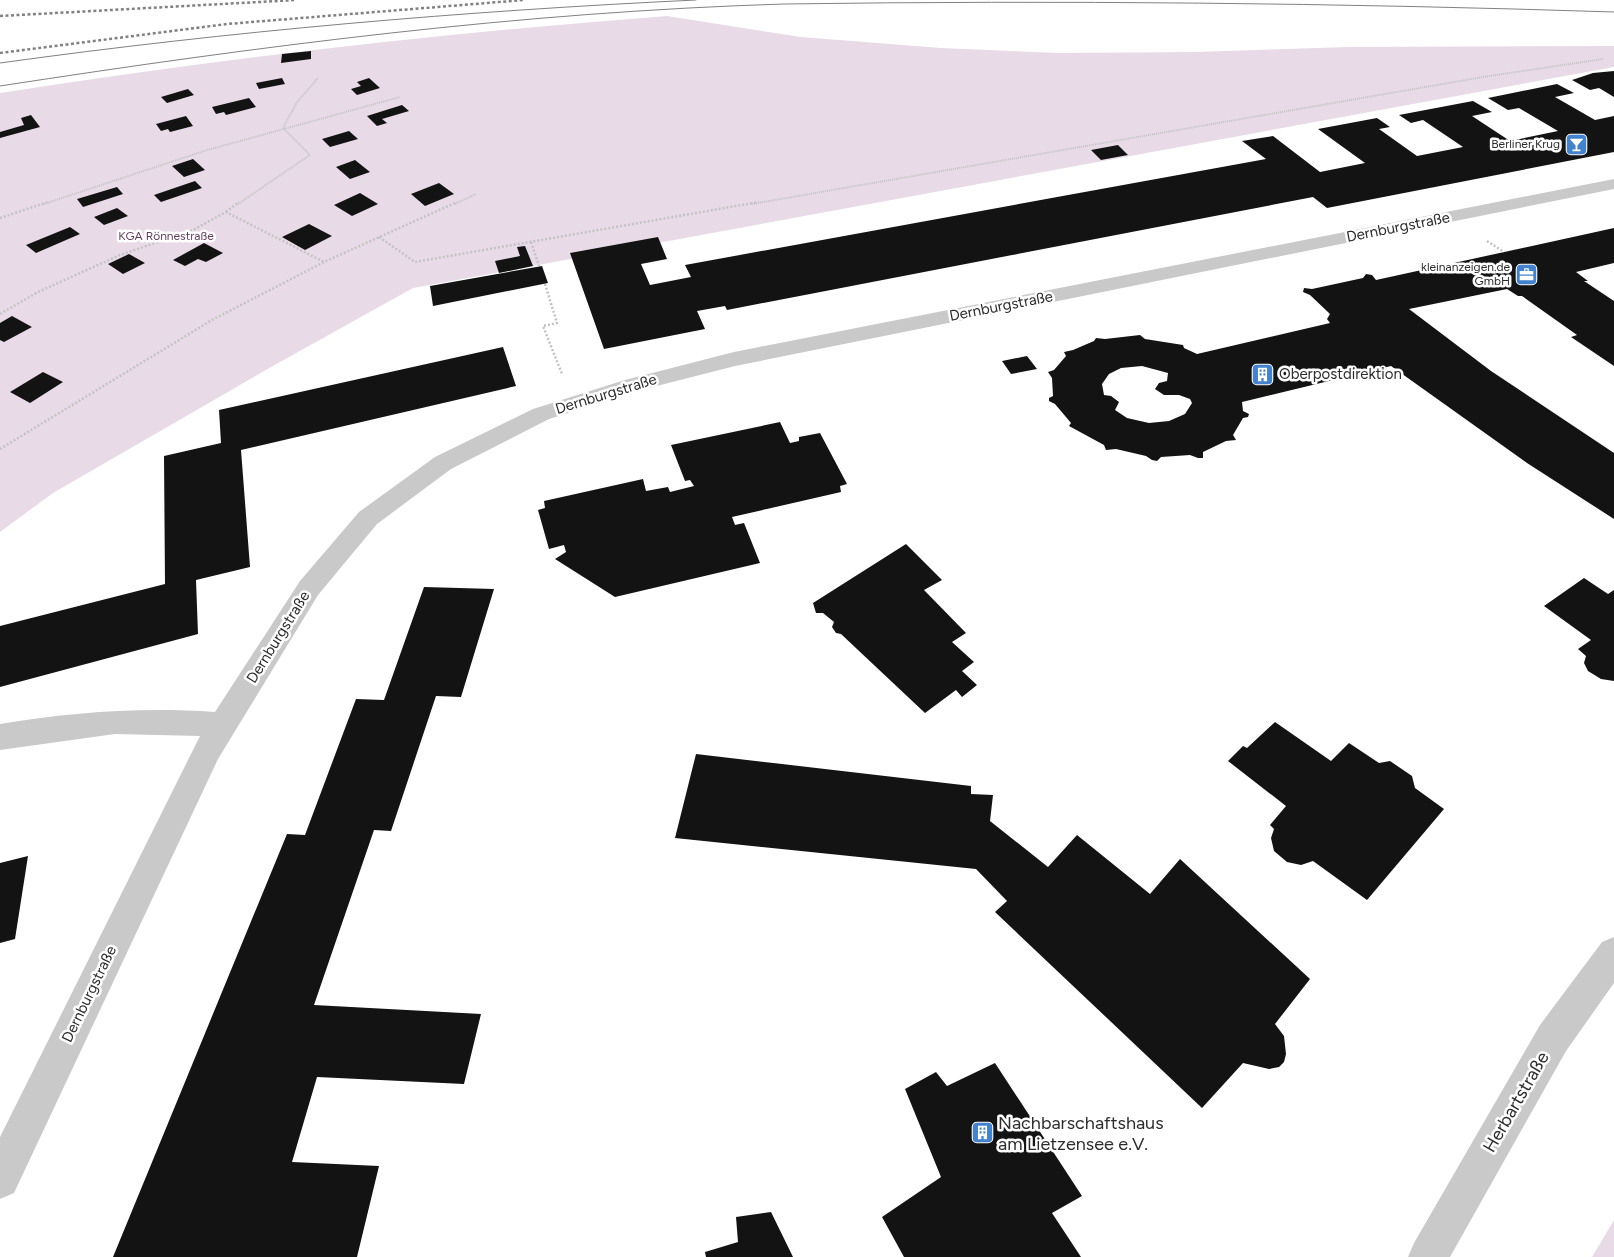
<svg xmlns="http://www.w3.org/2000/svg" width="1614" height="1257" viewBox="0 0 1614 1257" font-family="Figtree,sans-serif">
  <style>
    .green { fill: #e8dbe7 }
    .building { fill: #131313; fill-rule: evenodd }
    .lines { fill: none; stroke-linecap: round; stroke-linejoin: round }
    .path-far1 { stroke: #c3c3c3; stroke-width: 2; stroke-dasharray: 1 1; stroke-linecap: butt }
    .path { stroke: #c3c3c3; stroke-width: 2.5; stroke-dasharray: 2 2; stroke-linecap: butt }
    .minor { fill: #c9c9c9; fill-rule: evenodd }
    .tram { stroke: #818181; stroke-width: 1 }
    .rail { stroke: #818181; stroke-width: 2.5; stroke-dasharray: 3 2.5; stroke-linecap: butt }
    .labels { text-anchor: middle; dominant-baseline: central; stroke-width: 5; stroke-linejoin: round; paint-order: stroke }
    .far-poi-label { font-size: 12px; fill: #2c2c2c; stroke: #fff; text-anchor: end }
    .far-park-label { font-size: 12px; fill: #613f5c; stroke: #fff }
    .street-label { font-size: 15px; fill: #2c2c2c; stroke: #fff }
    .poi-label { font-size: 15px; fill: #2c2c2c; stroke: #fff; text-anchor: start }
    .near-street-label { font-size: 18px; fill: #2c2c2c; stroke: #fff }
    .near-poi-label { font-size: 18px; fill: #2c2c2c; stroke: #fff; text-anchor: start }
  </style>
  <rect width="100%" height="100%" fill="#fff"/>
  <path class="green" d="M667,16L801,37L941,48L1059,53L1195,52L1348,47L1614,46V67L413,288L271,367L53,493L0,532V93C222,58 444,33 667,16Z
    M1614,1220V1257H1592Z"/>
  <path class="building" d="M311,51V59L281,63L282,54Z
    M1614,71V97L1599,88L1590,90L1572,80L1593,73Z
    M282,78L285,84L259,89L256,83Z
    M369,78L380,88L357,95L351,89L361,86L357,82Z
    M1557,84L1574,93L1555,97L1595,120L1614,116V152L1327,208L1313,197L727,310L725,306L697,311L705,329L604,349L570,253L658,237L667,259L641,264L650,285L691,277L685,265L1266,159L1242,141L1273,136L1320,172L1365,163L1318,129L1377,118L1390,127L1379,129L1417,156L1463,147L1423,120L1411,123L1399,115L1473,101L1492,112L1472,116L1510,141L1558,131L1519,108L1508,110L1488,98Z
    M188,89L194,95L167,103L161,97Z
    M249,98L256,107L226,115L224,112L216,114L212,107Z
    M402,105L409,111L382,119L387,123L377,126L367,116Z
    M31,115L40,127L0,138V132L24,125L21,118Z
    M186,116L193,126L170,132L168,129L161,131L156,124Z
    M349,131L358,139L330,147L322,139Z
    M1118,145L1128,155L1101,160L1091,150Z
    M193,159L205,170L184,177L172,166Z
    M355,160L370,172L350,179L336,167Z
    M195,181L202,188L161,202L154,195Z
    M439,183L454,194L425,206L411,194Z
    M117,187L123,194L83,207L77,199Z
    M360,193L378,204L352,216L334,205Z
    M117,208L128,216L104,225L94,217Z
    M309,224L332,236L305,250L282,237Z
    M70,227L80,234L36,253L26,245Z
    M1614,228V263L1576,272L1588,281H1584L1614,301V366L1571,337L1577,335L1522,296H1518L1507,289L1409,309L1491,371L1614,453V519L1527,463L1391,366L1242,402L1243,411L1249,414L1248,417L1243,418L1233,435L1236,440L1226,441L1203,452V458H1198L1190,455L1161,457L1157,461L1152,460L1146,456L1116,449L1106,450L1104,445L1069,426L1071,423L1055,404L1049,401V398L1053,396L1052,378L1048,372L1054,370L1066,356L1064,352L1073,350L1094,341L1096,338L1105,339L1140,335L1145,339L1183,345L1184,348L1197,354L1330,323L1327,319L1330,314L1310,295L1303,292L1304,288L1312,289L1363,278L1366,274L1372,275L1376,280ZM1142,366L1168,373L1167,381L1159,383L1155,389L1164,395H1179L1190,399L1192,403L1185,414L1169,421L1149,423L1127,418L1115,410L1119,402L1111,396L1104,395L1102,384L1109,374L1121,368Z
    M204,243L223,253L206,262L198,259L185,266L173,260Z
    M525,246L533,266L499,273L495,261L520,256L517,247Z
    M129,254L145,263L123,274L108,264Z
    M542,266L548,283L433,306L430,286Z
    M12,316L32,327L4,342L0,340V323Z
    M503,347L516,386L241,450L250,567L196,580L198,634L0,687V626L165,584L164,456L221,443L219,410Z
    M1027,356L1037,369L1011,374L1002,361Z
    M43,372L63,382L30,403L10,392Z
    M780,422L790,443L799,441V437L820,433L847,484L840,486L841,492L732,517L735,525L744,523L760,563L615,597L555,559L566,552L564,545L549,549L538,510L545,508L544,501L643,479L646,491L668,487L670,492L694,486L690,480L685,481L671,445Z
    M906,544L942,580L924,590L966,633L952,642L974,662L962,671L977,685L962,697L956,690L925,713L841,634L836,633L832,627L834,622L823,613H816L813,603Z
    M1584,578L1608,594L1614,590V681L1601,679L1588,671L1584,663L1586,656L1578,649L1591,640L1544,606Z
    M424,587L494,589L461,697L436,696L391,831L374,830L314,1005L481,1014L464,1084L317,1077L292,1162L379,1166L357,1257H113L287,834L305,835L356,699L384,700Z
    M1275,722L1331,761L1349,743L1379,763L1390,761L1412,776L1415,788L1444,809L1367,900L1313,861L1301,865L1287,862L1274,851L1271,838L1274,829L1270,825L1286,806L1228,761L1243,746L1247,748Z
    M696,754L971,786V794L993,795L990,821L1048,867L1077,835L1150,894L1180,859L1310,979L1275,1024L1284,1036L1286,1054L1284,1062L1279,1067L1269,1069L1243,1063L1202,1108L995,912L1007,901L976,869L675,838Z
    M28,856L15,939L0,943V863Z
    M995,1063L1082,1196L1052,1213L1081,1257H904L882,1217L941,1177L905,1089L936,1072L947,1086Z
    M771,1212L793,1257H706L705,1252L738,1242L736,1217Z"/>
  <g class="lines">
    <path class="path-far1" d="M44,204L204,151L400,97
      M238,204L310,155L283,128L297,102L318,78
      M455,204L476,194
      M752,204L1483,77L1603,59"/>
    <path class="path" d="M226,212L239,202
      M0,218L48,202
      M379,237L415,262L759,202
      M1487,241L1504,252
      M531,242L539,266
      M545,284L557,323L543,326L562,374
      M0,314L38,292L120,255L193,230L226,212L324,262
      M0,449L212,320L324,262L457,202"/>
    <path class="minor" d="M1614,179V189L735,366L641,390L549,419L451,469L377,524L318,595L218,759L14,1193L0,1199V1137L200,736L115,734L0,750V724C75,712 139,707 215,712L300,581L359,512L435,457L533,409L625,380L734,352Z
      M1614,937V983L1566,1051L1450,1257H1408L1414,1243L1540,1025L1602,942Z"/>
    <path class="tram" d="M0,63C231,31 463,11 696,0
      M0,86C260,46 521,12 784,4C1061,0 1338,3 1614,12"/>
    <path class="rail" d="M0,16L296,0
      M0,53L227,24L524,0"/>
  </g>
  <defs>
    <symbol id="bar-square" viewBox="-11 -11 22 22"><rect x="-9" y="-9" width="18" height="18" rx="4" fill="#4382ce" stroke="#fff"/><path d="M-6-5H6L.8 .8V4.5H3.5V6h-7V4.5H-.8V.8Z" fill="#fff"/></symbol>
    <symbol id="office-square" viewBox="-11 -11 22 22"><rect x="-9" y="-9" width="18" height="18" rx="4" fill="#4382ce" stroke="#fff"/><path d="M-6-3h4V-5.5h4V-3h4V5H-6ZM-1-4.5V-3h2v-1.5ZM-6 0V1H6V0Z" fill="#fff"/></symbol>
    <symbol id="building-square" viewBox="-11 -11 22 22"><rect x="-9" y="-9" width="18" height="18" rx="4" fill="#4382ce" stroke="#fff"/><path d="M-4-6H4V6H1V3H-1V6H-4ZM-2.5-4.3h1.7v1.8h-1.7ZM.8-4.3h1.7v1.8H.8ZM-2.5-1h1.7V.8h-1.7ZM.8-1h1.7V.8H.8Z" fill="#fff"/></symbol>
  </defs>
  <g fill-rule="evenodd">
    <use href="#bar-square" x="1564" y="132" width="25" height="25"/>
    <use href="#office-square" x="1514" y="262" width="25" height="25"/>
    <use href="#building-square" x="1250" y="362" width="25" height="25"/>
    <use href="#building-square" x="970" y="1120" width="25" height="25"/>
  </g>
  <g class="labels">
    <g class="far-poi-label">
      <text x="1560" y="144">Berliner Krug</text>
      <text x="1510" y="267">kleinanzeigen.de<tspan x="1510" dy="14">GmbH</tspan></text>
    </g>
    <g class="far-park-label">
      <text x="166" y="236">KGA Rönnestraße</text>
    </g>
    <g class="street-label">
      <text transform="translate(1398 227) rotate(-11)">Dernburgstraße</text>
      <text transform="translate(1001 306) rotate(-11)">Dernburgstraße</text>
      <text transform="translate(606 394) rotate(-17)">Dernburgstraße</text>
      <text transform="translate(278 637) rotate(-58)">Dernburgstraße</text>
      <text transform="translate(89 994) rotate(-64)">Dernburgstraße</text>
    </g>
    <g class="poi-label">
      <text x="1279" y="374">Oberpostdirektion</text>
    </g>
    <g class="near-street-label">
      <text transform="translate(1516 1102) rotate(-60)">Herbartstraße</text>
    </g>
    <g class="near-poi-label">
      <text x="998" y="1123">Nachbarschaftshaus<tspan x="998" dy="21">am Lietzensee e.V.</tspan></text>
    </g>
  </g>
</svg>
